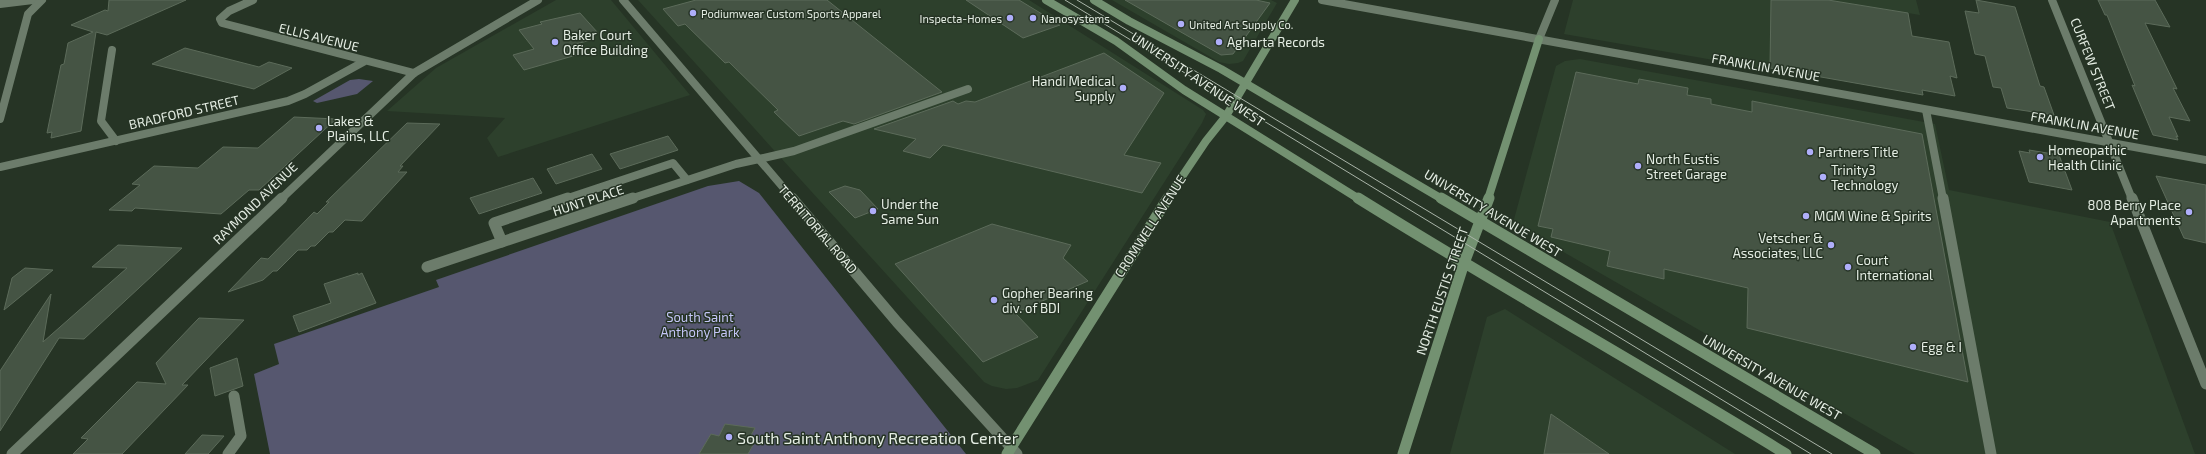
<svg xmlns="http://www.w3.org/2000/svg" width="2206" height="454" viewBox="0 0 2206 454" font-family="'Exo 2',sans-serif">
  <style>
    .built { fill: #2d402c }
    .green { fill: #56576f }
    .building { fill: #455444; stroke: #5c6b5a }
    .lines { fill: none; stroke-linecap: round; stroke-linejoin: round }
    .service-far1 { stroke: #6c7c6b; stroke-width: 8 }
    .service { stroke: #6c7c6b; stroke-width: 11 }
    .minor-far1 { stroke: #6c7c6b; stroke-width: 8 }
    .minor { stroke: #6c7c6b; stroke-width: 11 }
    .tertiary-far1 { stroke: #6c7c6b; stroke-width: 8 }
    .tertiary { stroke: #6c7c6b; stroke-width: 11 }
    .secondary-far1 { stroke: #739171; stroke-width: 8 }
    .secondary { stroke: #739171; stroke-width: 11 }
    .tram { stroke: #a9b4a8; stroke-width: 1 }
    .poi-dot { fill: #afaefa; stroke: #263425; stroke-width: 1.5 }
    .labels { text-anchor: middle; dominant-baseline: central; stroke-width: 3; stroke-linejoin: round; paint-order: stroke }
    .far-poi-label { font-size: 11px; fill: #e4ede3; stroke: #263425; text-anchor: start }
    .poi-label { font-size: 13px; fill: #e4ede3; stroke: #263425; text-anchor: start }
    .street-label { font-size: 13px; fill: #e4ede3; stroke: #263425 }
    .park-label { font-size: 13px; fill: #c5c6f8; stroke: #263425 }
    .near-poi-label { font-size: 16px; fill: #e4ede3; stroke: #263425; text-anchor: start }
  </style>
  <rect width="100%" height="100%" fill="#263425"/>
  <path class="built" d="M556,0H611L690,95L498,157L487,138L505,118L387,111L436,68Z
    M638,0H1029L1203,110L1206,114L1202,123L1038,380L1017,388L1006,389L992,386L984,382Z
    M1112,0H1271L1277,3L1243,61L1238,63L1229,64L1219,62Z
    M1573,0H1773L1771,1V70L1564,34Z
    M1828,0H1916L1920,15L1908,13Z
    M1580,59L1935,124L1949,190L2110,222L2195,454H1915L1513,223L1556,66L1565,61Z
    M1505,309L1735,454H1450L1487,317Z"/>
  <path class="green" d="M359,79L373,81L357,94L317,103L313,101L350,80Z
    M739,181L759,193L966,454H270L254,374L279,364L274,344L439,287L436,280L708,186Z"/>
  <path class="building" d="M109,0H186L107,35L96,32L81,131L51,138L52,132L47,133L49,123L61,65L64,64L68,43L93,32L71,25L105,10L108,11Z
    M696,0H827L942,92L854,124L843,121L799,136L774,112L778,110L729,62L725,63L685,24L678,26L663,9Z
    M966,0H1019L1060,25L1023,38Z
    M1125,0H1256L1270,3L1233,54L1221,55Z
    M1771,0H1828L1908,13L1912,36L1949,42L1957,78L1950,76L1955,96L1922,90L1923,95L1770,68Z
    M1976,0L2015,7L2040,86L2044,87L2054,115L2007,108L2001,88L1993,87L1985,56L1975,54L1965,11L1979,13Z
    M2098,0H2155L2170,27L2145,23L2177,89L2173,88L2190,121L2169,117L2178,137L2176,136L2178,140L2153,135L2132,85L2135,86L2107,15H2105Z
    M580,13L598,33L587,36L591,40L572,45L580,54L524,70L513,55L534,49L519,30L542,24L540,22Z
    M185,48L259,67L269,62L292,68L254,89L152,64Z
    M1104,53L1164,93L1124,155L1161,163L1142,193L943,145L930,158L903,151L916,139L874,129L953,101L958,104L966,101L975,102Z
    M1576,72L1638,84L1639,79L1688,88L1687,95L1711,99V104L1752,112V101L1922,134L1968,382L1747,328L1748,288L1664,269V279L1607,266L1610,251L1551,237L1553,229L1538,226Z
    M294,117L336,119L259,190H249L221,214L135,208L132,211L109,210L140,185L132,184L154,166L198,168L223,147L258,148Z
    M407,123L440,124L400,166H403L398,172H407L362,221L345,220L333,232H329L315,246H311L307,250H298L277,271H273L263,280L228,292L261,258L268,259L314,212L317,214L329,202H326Z
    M668,136L678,150L620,169L610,154Z
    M2029,150L2059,155L2072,190L2029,182L2019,151L2030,153Z
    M592,154L602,169L556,184L547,169Z
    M2156,176L2206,185V243L2184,238Z
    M533,178L542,193L479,214L470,198Z
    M845,186L860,190L878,209L855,218L829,192Z
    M992,224L1071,245L1063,258L1088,281L1015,313L1038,337L983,362L895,264Z
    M118,245L182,248L84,339L59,338L0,431V371L51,294L43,342L127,268L92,267Z
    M25,268L53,270L4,310L12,278Z
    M358,273V275L362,273L376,303L299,332L293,316L331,303L324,284Z
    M199,318L244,320L182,385H188L122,454H73L88,439L81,438L137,382L166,384L156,363Z
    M237,358L243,386L215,396L210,368Z
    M1551,414L1609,454H1544Z
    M725,424L755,428L749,439L756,440L748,454H699L711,434L719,436Z
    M202,435L224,436L208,454H185Z"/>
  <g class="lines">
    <path class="service-far1" d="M0,4L33,0
      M112,50L101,121L116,141
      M1926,110L1943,199
      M759,159L794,151L968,89
      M565,199L673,163L687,180"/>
    <path class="service" d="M1943,198L1991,454
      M502,242L494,223L568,198
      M228,454L241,436L234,396"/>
    <path class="minor-far1" d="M253,0L229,11L220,19L222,23L414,73
      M2052,0L2132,199
      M1539,39L1555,0
      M0,119L28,14L42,0
      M0,167L288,101L305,94L365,61
      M630,199L736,164L759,159"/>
    <path class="minor" d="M2132,198L2206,384
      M427,267L633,198"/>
    <path class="tertiary-far1" d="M623,0L793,199
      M1322,0L2206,160
      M281,199L414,73L538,0"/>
    <path class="tertiary" d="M792,198L897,322L1017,454
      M12,454L282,198"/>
    <path class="secondary-far1" d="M1046,0L1116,41L1184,90L1359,199
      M1094,0L1129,21L1221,69L1442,199
      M1167,199L1206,141L1226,116L1295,0
      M1488,199L1539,39"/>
    <path class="secondary" d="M1358,198C1499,286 1644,367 1786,454
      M1441,198L1875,454
      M1007,454L1168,198
      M1403,454L1464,263L1489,198"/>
    <path class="tram" d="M1065,0L1811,454
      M1077,0L1832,454"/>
  </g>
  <g class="poi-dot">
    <circle cx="693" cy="13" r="4"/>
    <circle cx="1010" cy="18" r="4"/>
    <circle cx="1033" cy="18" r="4"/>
    <circle cx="1181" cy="24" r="4"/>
    <circle cx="555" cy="42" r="4"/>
    <circle cx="1219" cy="42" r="4"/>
    <circle cx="1123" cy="88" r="4"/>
    <circle cx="319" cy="128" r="4"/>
    <circle cx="1810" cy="152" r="4"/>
    <circle cx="2040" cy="157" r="4"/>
    <circle cx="1638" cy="166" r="4"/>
    <circle cx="1823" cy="177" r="4"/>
    <circle cx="873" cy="211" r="4"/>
    <circle cx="2189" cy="212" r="4"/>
    <circle cx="1806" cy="216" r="4"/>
    <circle cx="1831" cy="245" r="4"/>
    <circle cx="1848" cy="267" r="4"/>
    <circle cx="994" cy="300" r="4"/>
    <circle cx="1913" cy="347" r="4"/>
    <circle cx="729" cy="437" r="4"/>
  </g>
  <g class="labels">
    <g class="far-poi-label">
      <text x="701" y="13">Podiumwear Custom Sports Apparel</text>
      <text x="1002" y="18" text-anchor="end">Inspecta-Homes</text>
      <text x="1041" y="18">Nanosystems</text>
      <text x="1189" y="24">United Art Supply Co.</text>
    </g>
    <g class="poi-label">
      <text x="563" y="35">Baker Court<tspan x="563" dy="15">Office Building</tspan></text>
      <text x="1227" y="42">Agharta Records</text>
      <text x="1115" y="81" text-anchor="end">Handi Medical<tspan x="1115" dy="15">Supply</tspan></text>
      <text x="327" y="121">Lakes &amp;<tspan x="327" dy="15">Plains, LLC</tspan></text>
      <text x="2048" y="150">Homeopathic<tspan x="2048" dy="15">Health Clinic</tspan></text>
      <text x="1818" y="152">Partners Title</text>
      <text x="1646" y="159">North Eustis<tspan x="1646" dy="15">Street Garage</tspan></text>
      <text x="1831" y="170">Trinity3<tspan x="1831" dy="15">Technology</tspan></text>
      <text x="881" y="204">Under the<tspan x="881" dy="15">Same Sun</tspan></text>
      <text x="2181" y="205" text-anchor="end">808 Berry Place<tspan x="2181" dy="15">Apartments</tspan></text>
      <text x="1814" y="216">MGM Wine &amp; Spirits</text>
      <text x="1823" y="238" text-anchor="end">Vetscher &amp;<tspan x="1823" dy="15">Associates, LLC</tspan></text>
      <text x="1856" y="260">Court<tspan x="1856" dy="15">International</tspan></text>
      <text x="1002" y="293">Gopher Bearing<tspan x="1002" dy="15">div. of BDI</tspan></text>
      <text x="1921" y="347">Egg &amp; I</text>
    </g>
    <g class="street-label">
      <text transform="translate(319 37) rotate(14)">ELLIS AVENUE</text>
      <text transform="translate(2093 64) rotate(68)">CURFEW STREET</text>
      <text transform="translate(1766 67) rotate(10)">FRANKLIN AVENUE</text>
      <text transform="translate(1198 79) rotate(34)">UNIVERSITY AVENUE WEST</text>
      <text transform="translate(184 112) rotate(-13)">BRADFORD STREET</text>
      <text transform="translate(2085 125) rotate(10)">FRANKLIN AVENUE</text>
      <text transform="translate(588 200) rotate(-18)">HUNT PLACE</text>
      <text transform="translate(255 203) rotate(-44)">RAYMOND AVENUE</text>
      <text transform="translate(1493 213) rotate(31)">UNIVERSITY AVENUE WEST</text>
      <text transform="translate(1150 226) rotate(-57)">CROMWELL AVENUE</text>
      <text transform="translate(818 229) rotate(49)">TERRITORIAL ROAD</text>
      <text transform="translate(1442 291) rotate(-71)">NORTH EUSTIS STREET</text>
      <text transform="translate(1772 377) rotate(30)">UNIVERSITY AVENUE WEST</text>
    </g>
    <g class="park-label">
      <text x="700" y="317">South Saint<tspan x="700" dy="15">Anthony Park</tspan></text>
    </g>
    <g class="near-poi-label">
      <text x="737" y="437">South Saint Anthony Recreation Center</text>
    </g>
  </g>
</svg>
